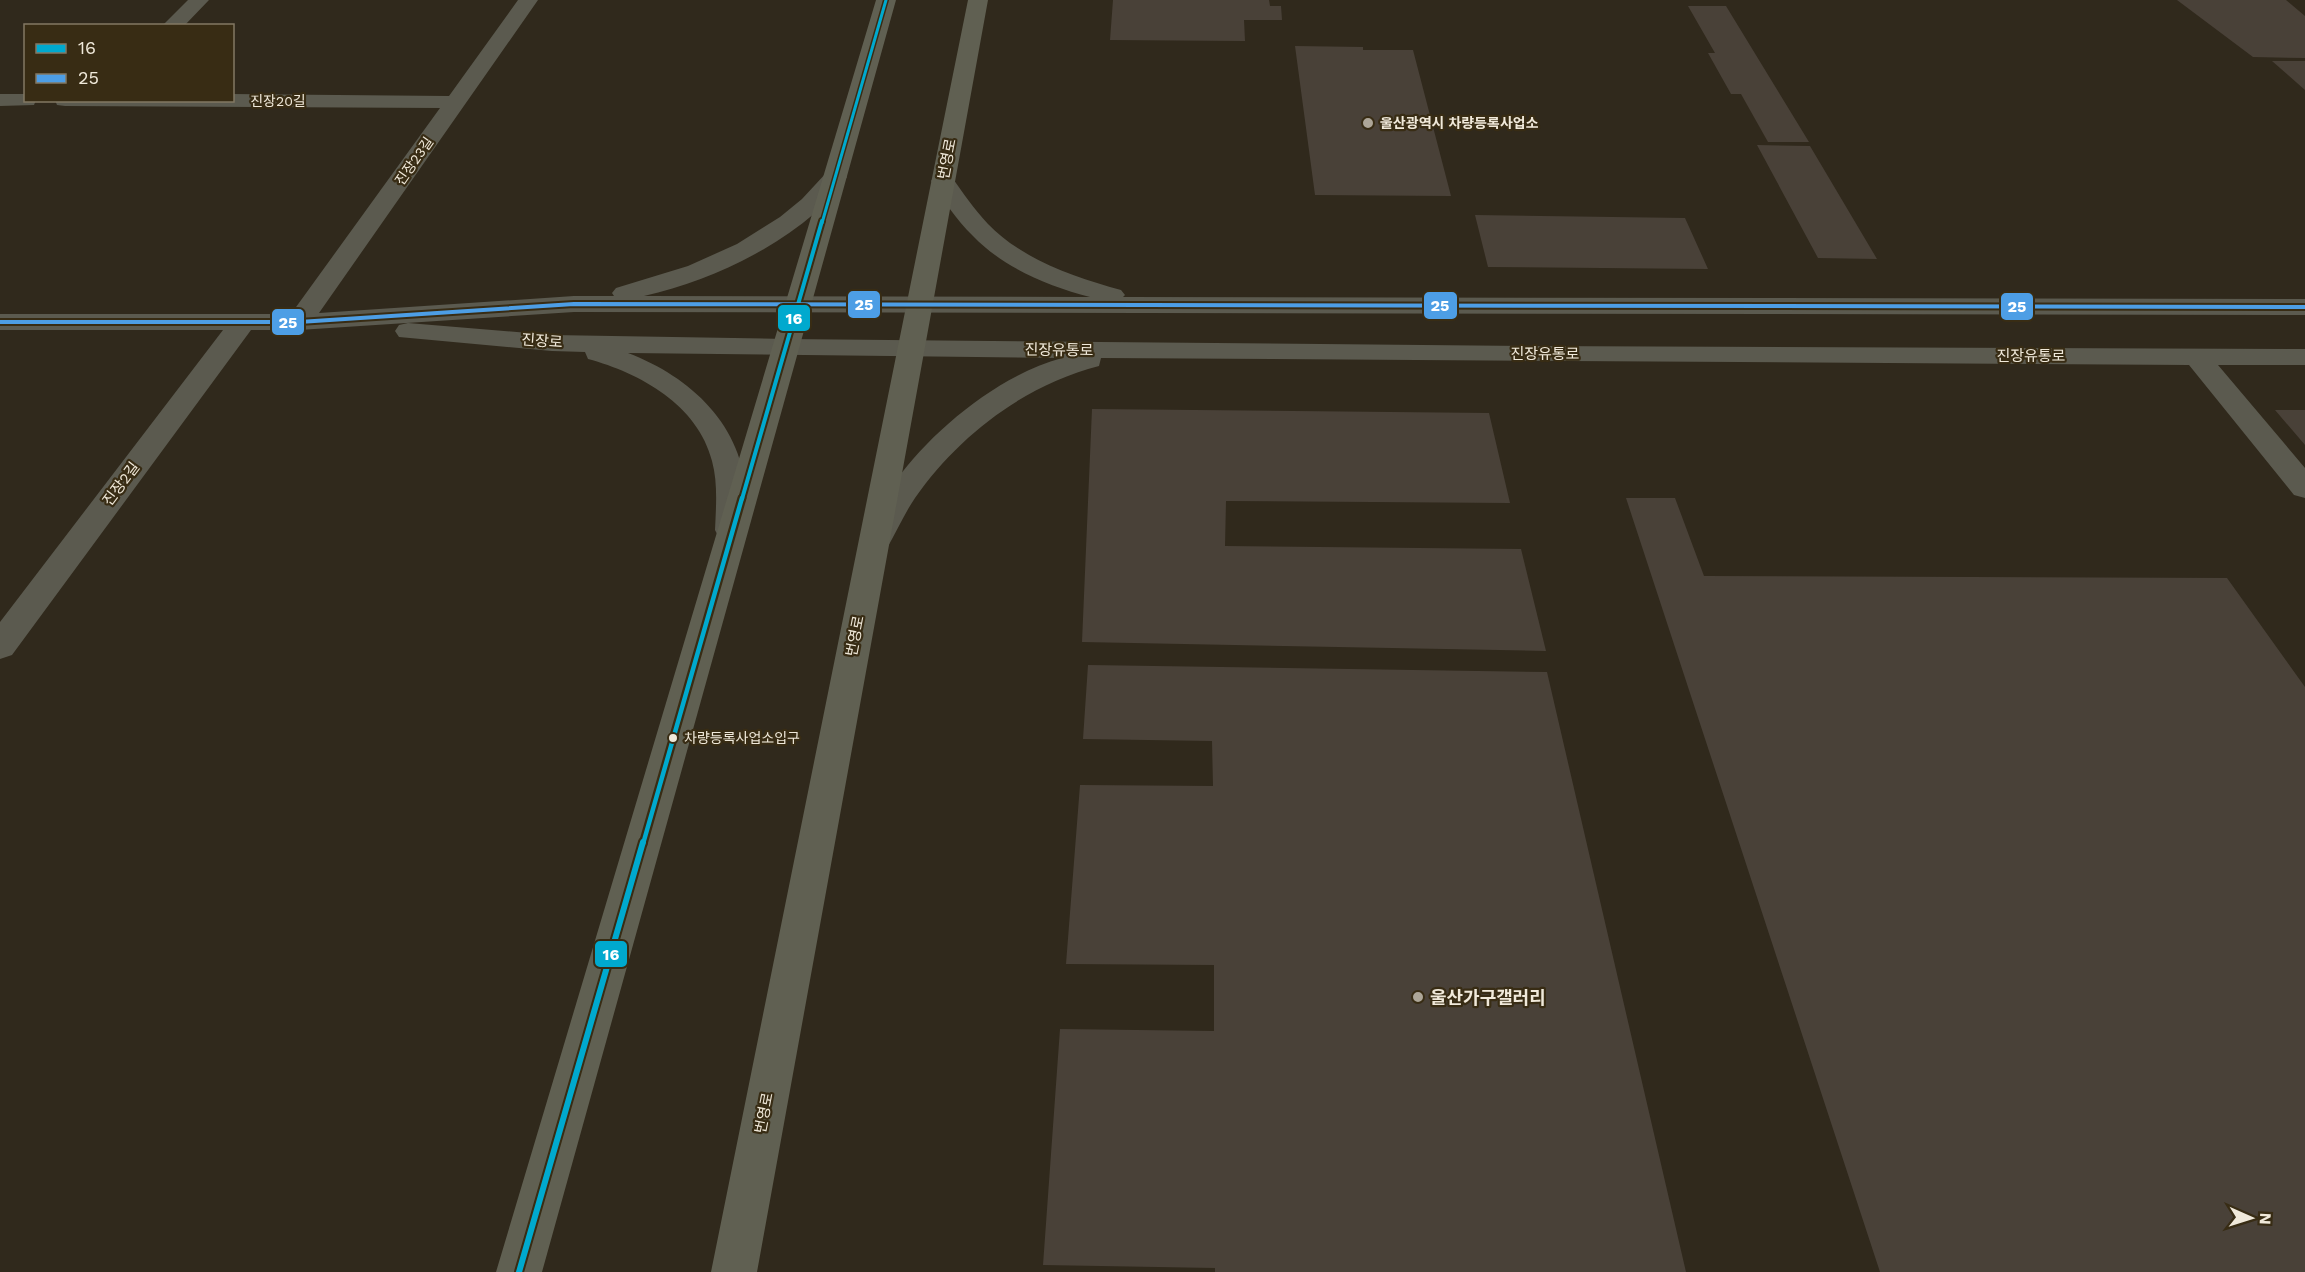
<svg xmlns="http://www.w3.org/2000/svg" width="2305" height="1272" viewBox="0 0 2305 1272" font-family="'Work Sans','Noto Sans KR',sans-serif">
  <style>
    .building { fill: #494138 }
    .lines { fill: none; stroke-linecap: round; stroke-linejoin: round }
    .minor { fill: #5b5a4f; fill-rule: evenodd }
    .major { fill: #606052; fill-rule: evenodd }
    .bus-1-far3-casing { stroke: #382c14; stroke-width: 6 }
    .bus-1-far2-casing { stroke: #382c14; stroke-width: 8 }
    .bus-1-far1-casing { stroke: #382c14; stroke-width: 9 }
    .bus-1-casing { stroke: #382c14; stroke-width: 10 }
    .bus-2-casing { stroke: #382c14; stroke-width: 8 }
    .bus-1-far3 { stroke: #00a9ce; stroke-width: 3 }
    .bus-1-far2 { stroke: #00a9ce; stroke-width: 4 }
    .bus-1-far1 { stroke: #00a9ce; stroke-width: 4.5 }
    .bus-1 { stroke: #00a9ce; stroke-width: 6 }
    .bus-2 { stroke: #4d9ee5; stroke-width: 4 }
    .poi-dot { fill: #ada698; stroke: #382c14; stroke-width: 2 }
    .bus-dot { fill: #f0e9da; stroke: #382c14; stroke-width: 2 }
    .labels { text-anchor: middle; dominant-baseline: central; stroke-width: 4.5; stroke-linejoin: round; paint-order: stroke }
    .far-street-label { font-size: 14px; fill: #f0e9da; stroke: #382c14 }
    .far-poi-label { font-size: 14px; font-weight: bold; fill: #f0e9da; stroke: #382c14; text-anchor: start }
    .bus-label { font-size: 14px; fill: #f0e9da; stroke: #382c14; text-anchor: start }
    .street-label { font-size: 15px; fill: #f0e9da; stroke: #382c14 }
    .near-poi-label { font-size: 18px; font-weight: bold; fill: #f0e9da; stroke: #382c14; text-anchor: start }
    .line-badge { stroke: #382c14; stroke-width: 2 }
    .badge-label { font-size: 16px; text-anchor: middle; font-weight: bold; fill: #fff }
  </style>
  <rect width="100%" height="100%" fill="#30291c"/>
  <path class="building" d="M1113,0H1269L1270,6H1281L1282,20H1244L1245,41L1110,40Z
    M2177,0H2286L2305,16V58L2253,57Z
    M1688,6H1726L1809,142H1768L1741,94H1731L1708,53H1715Z
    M1295,46L1363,47V50H1413L1451,196L1315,195Z
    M2272,61H2305V90Z
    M1757,145L1810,146L1877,259L1818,258Z
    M1475,215L1685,218L1708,269L1488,267Z
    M1092,409L1489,413L1510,503L1226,501L1225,546L1521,549L1546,651L1082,642Z
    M2275,410H2305V445Z
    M1626,498H1675L1704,576L2227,578L2305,687V1272H1880Z
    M1088,665L1547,672L1686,1272H1215V1268L1043,1265L1060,1029L1214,1031V965L1066,964L1080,785L1213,786L1212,741L1083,739Z"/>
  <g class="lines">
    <path class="minor" d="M188,0H209L184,26H162Z
      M518,0H538L319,313L574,296H614L612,293L616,288L688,266L737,244L780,217L802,199L827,172L835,170L843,172L847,177L843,182C834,192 825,204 815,213C767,254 705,282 644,296L1090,297C1048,286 1004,268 973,236C956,220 944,200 931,181L935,176L943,174L951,176C963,193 974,209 988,224C1023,260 1074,277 1121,290L1125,295L1123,297L2305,299V315L574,312L299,330H251L12,655L0,659V622L223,330H0V314H291L440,108L65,106L57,105L55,100H232V94L449,96Z
      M0,94H26V100H36L34,105L0,106Z
      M408,323L552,335L786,339L1528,346L2305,349V365H2218L2305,468V498L2294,495L2189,365L1101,358L1099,366C1025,385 959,435 915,498C904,514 896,533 886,550L875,553L864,550L860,542C871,522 881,501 895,482C932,430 999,375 1062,358L628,353C691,377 744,426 746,497C746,511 748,526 741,538L730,541L719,538L715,530C716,507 718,483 712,461C698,405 640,373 588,359L585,352L552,351L399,337L395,331L399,325Z"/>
    <path class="major" d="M876,0H896L542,1272H496Z
      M968,0H988L757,1272H711Z"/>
    <defs>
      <path id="bus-1-far3" d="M822,223L886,0"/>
      <path id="bus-1-far2" d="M742,499L822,221"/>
      <path id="bus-1-far1" d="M643,844L742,498"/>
      <path id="bus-1" d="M519,1272L643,842"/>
      <path id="bus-2" d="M0,322H299L574,304L2305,307"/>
    </defs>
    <use href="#bus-1-far3" class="bus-1-far3-casing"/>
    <use href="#bus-1-far2" class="bus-1-far2-casing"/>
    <use href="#bus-1-far1" class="bus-1-far1-casing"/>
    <use href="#bus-1" class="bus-1-casing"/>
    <use href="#bus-2" class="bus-2-casing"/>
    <use href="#bus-1-far3" class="bus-1-far3"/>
    <use href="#bus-1-far2" class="bus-1-far2"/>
    <use href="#bus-1-far1" class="bus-1-far1"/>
    <use href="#bus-1" class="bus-1"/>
    <use href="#bus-2" class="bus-2"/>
  </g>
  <g class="poi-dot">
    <circle cx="1368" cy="123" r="6"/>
    <circle cx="1418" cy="997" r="6"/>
  </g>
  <circle class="bus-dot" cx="673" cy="738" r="5"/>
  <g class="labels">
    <g class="far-street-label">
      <text x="278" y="101">진장20길</text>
      <text transform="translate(414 161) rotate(-55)">진장23길</text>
    </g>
    <g class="far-poi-label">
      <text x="1380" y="123">울산광역시 차량등록사업소</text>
    </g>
    <g class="bus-label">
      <text x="684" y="738">차량등록사업소입구</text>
    </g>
    <g class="street-label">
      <text transform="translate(947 159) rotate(-79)">번영로</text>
      <text transform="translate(542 341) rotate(4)">진장로</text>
      <text transform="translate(1059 350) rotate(1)">진장유통로</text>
      <text x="1545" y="354">진장유통로</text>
      <text x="2031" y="356">진장유통로</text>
      <text transform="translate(121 484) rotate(-53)">진장2길</text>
      <text transform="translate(855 636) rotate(-79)">번영로</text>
      <text transform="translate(764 1113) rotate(-79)">번영로</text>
    </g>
    <g class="near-poi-label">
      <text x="1430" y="997">울산가구갤러리</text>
    </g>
  </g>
  <g class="line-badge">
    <rect x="847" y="290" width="34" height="29" rx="6" fill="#4d9ee5"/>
    <rect x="1423" y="291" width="35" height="29" rx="6" fill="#4d9ee5"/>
    <rect x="2000" y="292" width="34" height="29" rx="6" fill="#4d9ee5"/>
    <rect x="777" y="304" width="34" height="28" rx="6" fill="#00a9ce"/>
    <rect x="271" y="308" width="34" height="28" rx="6" fill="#4d9ee5"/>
    <rect x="594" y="940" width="34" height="28" rx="6" fill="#00a9ce"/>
  </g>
  <g class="badge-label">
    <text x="864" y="310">25</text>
    <text x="1440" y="311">25</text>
    <text x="2017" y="312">25</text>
    <text x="794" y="324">16</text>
    <text x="288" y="328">25</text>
    <text x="611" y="960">16</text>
  </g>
  <rect x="24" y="24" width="210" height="78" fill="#382c14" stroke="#827863" stroke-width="1.5"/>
  <rect x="36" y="44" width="30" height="9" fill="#00a9ce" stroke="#827863" stroke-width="1.5"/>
  <text x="78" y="54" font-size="18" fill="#f0e9da">16</text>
  <rect x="36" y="74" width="30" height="9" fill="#4d9ee5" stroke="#827863" stroke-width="1.5"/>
  <text x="78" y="84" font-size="18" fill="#f0e9da">25</text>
  <g transform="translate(2251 1218) rotate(93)" stroke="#382c14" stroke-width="4.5" paint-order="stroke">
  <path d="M0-4.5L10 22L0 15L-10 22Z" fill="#f0e9da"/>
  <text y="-9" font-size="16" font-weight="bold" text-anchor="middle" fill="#f0e9da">N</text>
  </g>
</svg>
